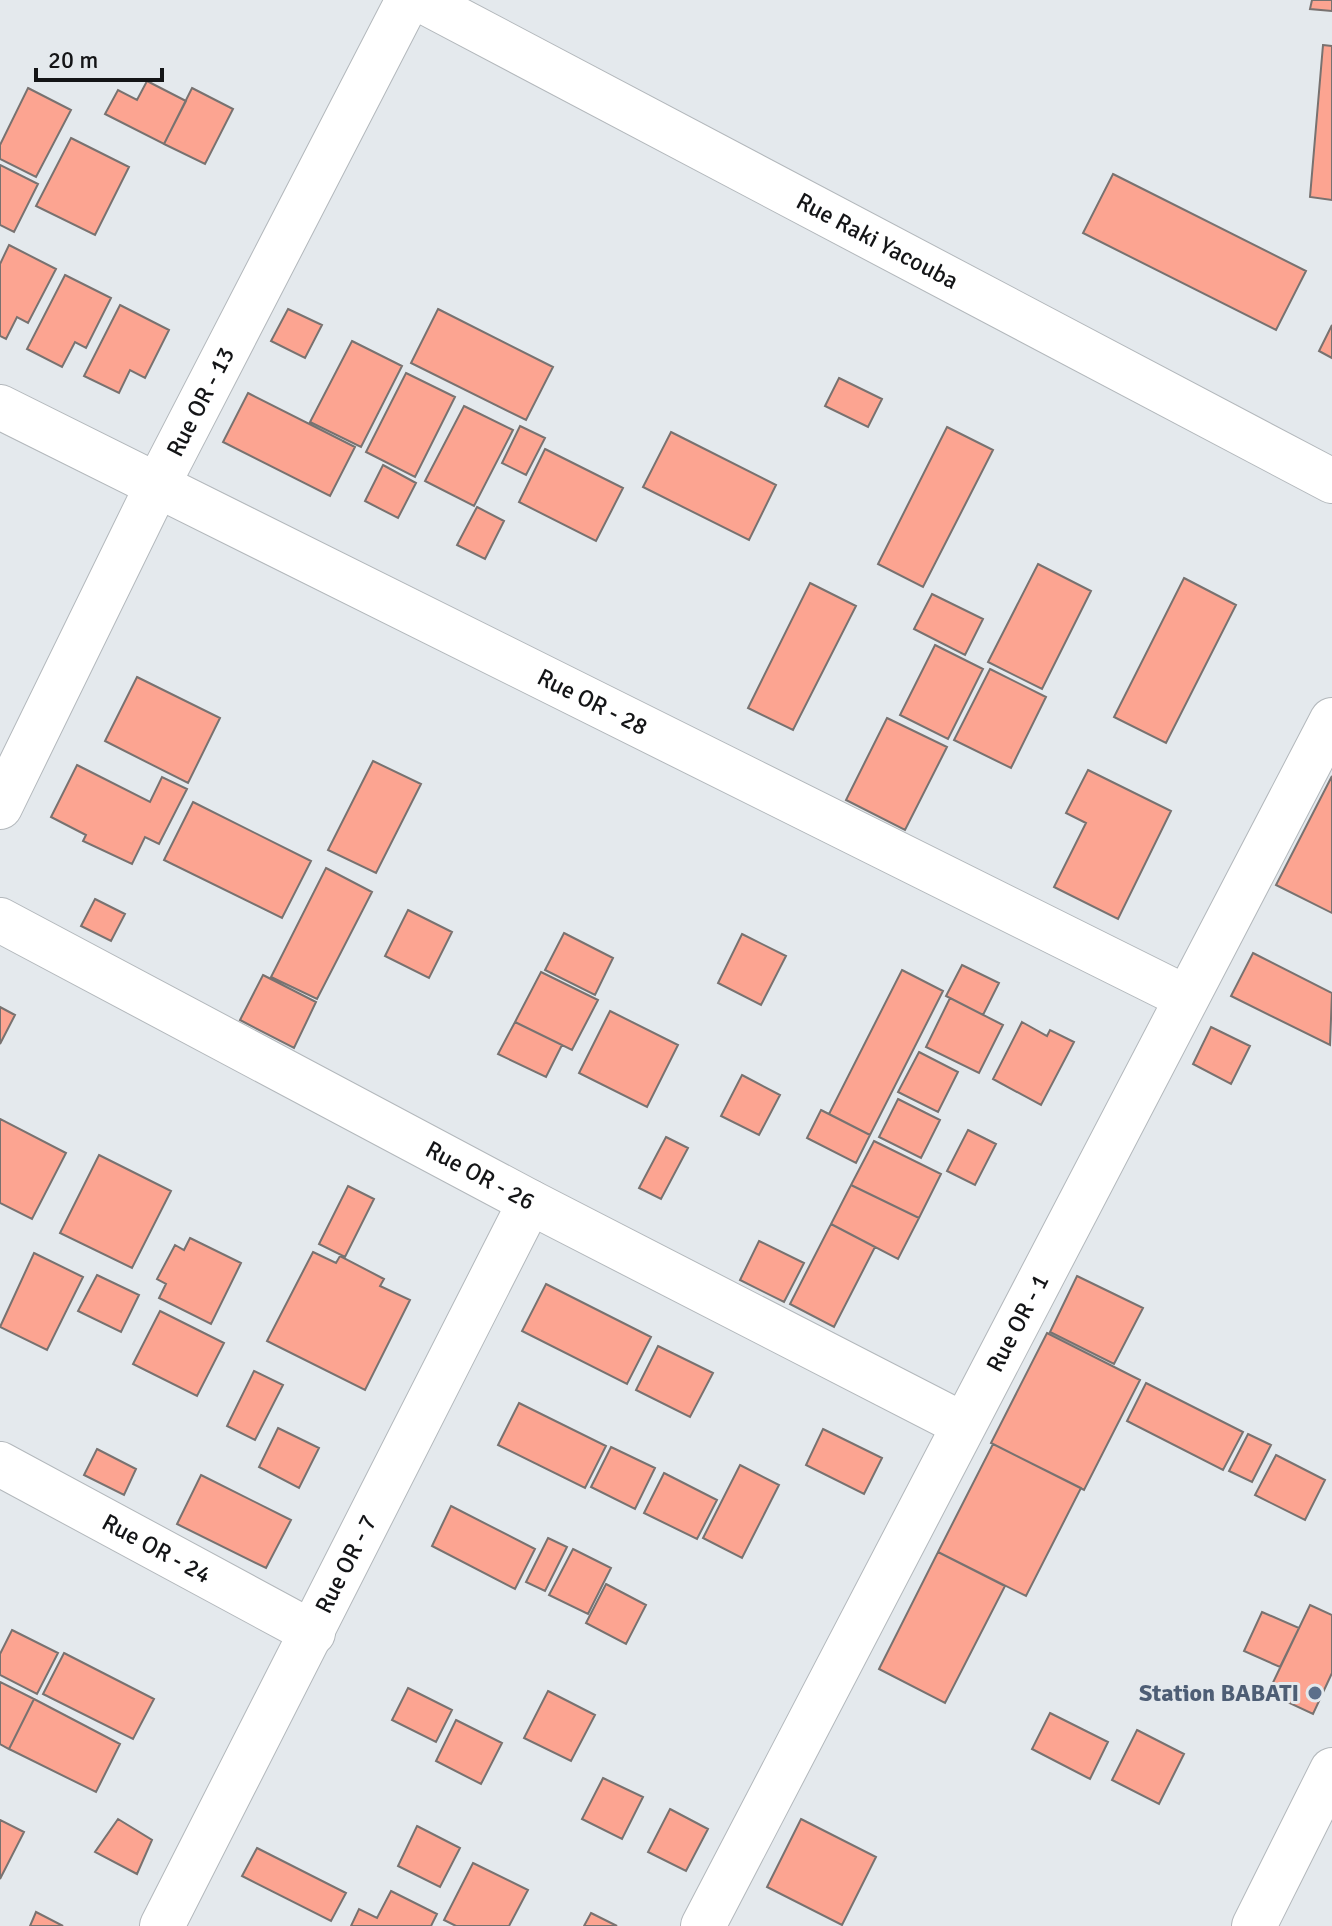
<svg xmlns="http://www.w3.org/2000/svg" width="1332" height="1926" viewBox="0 0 1332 1926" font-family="Signika,sans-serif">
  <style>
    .building { fill: #fca491; stroke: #787270; stroke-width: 2 }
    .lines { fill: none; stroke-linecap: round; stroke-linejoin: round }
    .street-casing { stroke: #b3b8bc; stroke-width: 46 }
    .primary-casing { stroke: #b3b8bc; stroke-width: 46 }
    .street { stroke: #fff; stroke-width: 44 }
    .primary { stroke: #fff; stroke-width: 44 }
    .service-dot { fill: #5c6f8a; stroke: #e4e9ed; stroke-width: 3 }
    .labels { text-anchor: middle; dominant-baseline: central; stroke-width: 6; stroke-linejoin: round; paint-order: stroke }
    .street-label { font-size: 24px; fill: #141517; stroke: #e4e9ed }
    .service-label { font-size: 24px; font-weight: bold; fill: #4e5e75; stroke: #e4e9ed; text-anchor: end }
  </style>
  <rect width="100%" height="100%" fill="#e4e9ed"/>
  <path class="building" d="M1312,0H1332V11L1310,9Z
    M1323,45L1332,46V200L1310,197Z
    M147,81L186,101L164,144L105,114L118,90L137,100Z
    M28,88L71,110L36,177L0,159V145Z
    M192,88L233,109L205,164L164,144Z
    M71,138L129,167L95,235L36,206Z
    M0,165L38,184L14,232L0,225Z
    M1113,174L1306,271L1276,330L1083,233Z
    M9,245L56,269L28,323L17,317L6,339L0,336V264Z
    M65,275L111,298L86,348L75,342L62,367L27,349Z
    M120,305L169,330L145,378L130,370L119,393L84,376Z
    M288,309L322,325L305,358L271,341Z
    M438,309L553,367L526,420L411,363Z
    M1332,325V358L1319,351Z
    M352,341L402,366L361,447L310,422Z
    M406,373L455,397L415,477L366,452Z
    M839,378L882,399L868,427L825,406Z
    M248,393L355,447L330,496L223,442Z
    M464,406L513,430L474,506L425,481Z
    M520,426L545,438L526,475L502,463Z
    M947,427L993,450L923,587L878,564Z
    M671,432L776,485L749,540L643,487Z
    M545,449L623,488L596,541L519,502Z
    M383,465L416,483L398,518L365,501Z
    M477,507L504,521L485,559L457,545Z
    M1038,564L1091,591L1042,689L988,662Z
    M1184,578L1236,605L1166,743L1114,717Z
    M810,583L856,606L793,730L748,708Z
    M932,594L983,619L965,655L914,629Z
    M935,645L983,669L948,739L900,715Z
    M990,669L1046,697L1011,768L954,740Z
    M137,677L220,718L188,783L105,741Z
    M887,718L947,747L905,830L846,800Z
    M373,761L421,784L376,873L328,850Z
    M77,765L150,802L162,777L187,789L159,844L145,837L132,864L83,841L86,835L51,817Z
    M1088,770L1171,811L1118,919L1054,887L1086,823L1066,813Z
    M1332,776V913L1276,885Z
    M193,802L311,861L282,918L164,860Z
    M326,868L372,892L317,999L271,977Z
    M95,899L125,914L111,941L81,926Z
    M408,910L452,932L429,978L385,956Z
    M564,933L613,958L595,995L545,970Z
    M742,934L786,956L761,1005L718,983Z
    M1253,953L1332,993L1330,1045L1231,996Z
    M962,965L999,983L983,1015L946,996Z
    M902,970L943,991L870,1135L829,1114Z
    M541,972L598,1000L572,1050L515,1022Z
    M263,975L316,1002L294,1048L240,1020Z
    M950,998L1003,1025L979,1073L926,1047Z
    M0,1007L15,1015L0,1044Z
    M610,1011L678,1045L647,1107L579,1073Z
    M515,1022L562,1045L546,1077L498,1054Z
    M1022,1022L1047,1036L1050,1030L1074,1042L1041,1105L993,1079Z
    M1211,1027L1250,1046L1231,1084L1193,1064Z
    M919,1052L958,1072L938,1112L898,1092Z
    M742,1075L780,1095L759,1135L721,1116Z
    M898,1099L940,1120L921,1158L879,1137Z
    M821,1110L870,1135L856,1163L807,1138Z
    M0,1119L66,1153L32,1219L0,1203Z
    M968,1130L996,1144L975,1185L947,1171Z
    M666,1137L688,1148L661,1199L639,1188Z
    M874,1141L941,1174L919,1218L851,1185Z
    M99,1155L171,1191L132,1268L60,1233Z
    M851,1185L919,1218L898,1259L831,1224Z
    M348,1186L374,1199L345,1257L319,1244Z
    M831,1224L875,1247L834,1327L790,1304Z
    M190,1238L241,1263L211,1324L159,1298L166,1284L157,1279L175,1245L184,1250Z
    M759,1241L804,1263L784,1302L740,1280Z
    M313,1252L336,1263L340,1256L384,1279L380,1286L410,1300L365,1390L267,1341Z
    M34,1253L83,1277L47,1350L0,1327Z
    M97,1275L139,1295L121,1332L78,1311Z
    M1077,1276L1143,1308L1114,1364L1050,1332Z
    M546,1284L651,1337L627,1384L522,1331Z
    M160,1311L224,1343L197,1396L133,1364Z
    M1047,1333L1140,1380L1084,1490L991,1443Z
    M658,1346L713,1373L690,1417L636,1390Z
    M254,1371L283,1385L255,1440L227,1426Z
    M1146,1383L1243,1432L1223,1470L1127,1421Z
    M519,1403L606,1446L585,1488L498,1445Z
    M278,1428L319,1448L299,1488L259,1467Z
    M823,1429L882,1458L864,1494L806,1465Z
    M1248,1434L1271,1445L1252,1482L1229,1471Z
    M993,1444L1081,1488L1026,1596L938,1552Z
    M611,1447L655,1468L635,1509L591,1487Z
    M97,1449L136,1469L124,1495L84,1475Z
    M1276,1455L1325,1480L1305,1520L1255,1495Z
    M740,1465L779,1485L742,1558L703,1538Z
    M664,1473L717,1500L697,1539L644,1513Z
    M201,1475L291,1520L266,1568L177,1524Z
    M451,1506L535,1549L515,1589L432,1546Z
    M548,1538L567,1547L545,1591L526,1582Z
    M573,1549L611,1568L588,1614L549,1595Z
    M938,1552L1005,1586L945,1703L879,1669Z
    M606,1584L646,1605L626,1644L586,1623Z
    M1310,1605L1332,1615V1673L1313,1714L1268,1693Z
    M1262,1612L1299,1628L1280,1667L1244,1651Z
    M12,1630L58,1653L37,1694L0,1675V1654Z
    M64,1653L154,1699L133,1739L43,1694Z
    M0,1682L34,1699L9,1749L0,1744Z
    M408,1688L452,1710L436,1742L392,1720Z
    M548,1691L595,1715L571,1761L524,1738Z
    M34,1699L120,1744L96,1792L9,1749Z
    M1050,1713L1108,1742L1090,1779L1032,1749Z
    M456,1720L502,1743L481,1784L436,1761Z
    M1137,1730L1184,1754L1159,1804L1112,1780Z
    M603,1778L643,1797L622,1839L582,1819Z
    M670,1809L708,1829L686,1871L648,1852Z
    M118,1819L152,1840L137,1874L95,1852Z
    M801,1819L876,1857L842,1925L767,1887Z
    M0,1820L24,1832L0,1879Z
    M417,1826L460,1848L440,1887L398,1866Z
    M257,1848L346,1893L331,1921L242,1876Z
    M473,1863L528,1890L509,1926H456L444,1920Z
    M391,1891L437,1914L431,1926H351L359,1909L377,1918Z
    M36,1912L63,1926H30Z
    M591,1913L617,1926H584Z"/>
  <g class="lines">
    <defs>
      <g id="street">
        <path id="s1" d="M421,0L1332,481"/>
        <path id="s2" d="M0,407L1185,997"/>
        <path id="s3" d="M0,807L157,486L408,0"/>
        <path id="s4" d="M0,920L530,1202L962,1424"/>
        <path id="s5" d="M0,1464L313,1633"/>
        <path id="s6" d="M162,1926L530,1202"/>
        <path id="s7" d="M703,1926L1332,720"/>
      </g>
      <path id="primary" d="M1254,1926L1332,1770"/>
    </defs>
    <use href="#street" class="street-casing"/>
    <use href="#primary" class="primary-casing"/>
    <use href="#street" class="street"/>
    <use href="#primary" class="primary"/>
  </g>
  <circle class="service-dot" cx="1315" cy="1693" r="8"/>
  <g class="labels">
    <g class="street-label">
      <text stroke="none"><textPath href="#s1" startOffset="516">Rue Raki Yacouba</textPath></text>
      <text stroke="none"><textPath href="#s3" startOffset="452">Rue OR - 13</textPath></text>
      <text stroke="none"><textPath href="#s2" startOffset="662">Rue OR - 28</textPath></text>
      <text stroke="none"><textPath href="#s4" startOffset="544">Rue OR - 26</textPath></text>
      <text stroke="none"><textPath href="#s7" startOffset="680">Rue OR - 1</textPath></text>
      <text stroke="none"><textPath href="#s5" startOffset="178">Rue OR - 24</textPath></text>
      <text stroke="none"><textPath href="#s6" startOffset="406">Rue OR - 7</textPath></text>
    </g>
    <g class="service-label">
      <text x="1299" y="1693">Station BABATI</text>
    </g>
  </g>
  <path d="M36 68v12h126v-12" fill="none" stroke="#141517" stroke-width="4"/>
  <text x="48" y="68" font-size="24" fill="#141517" stroke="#e4e9ed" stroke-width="6" paint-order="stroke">20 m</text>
</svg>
